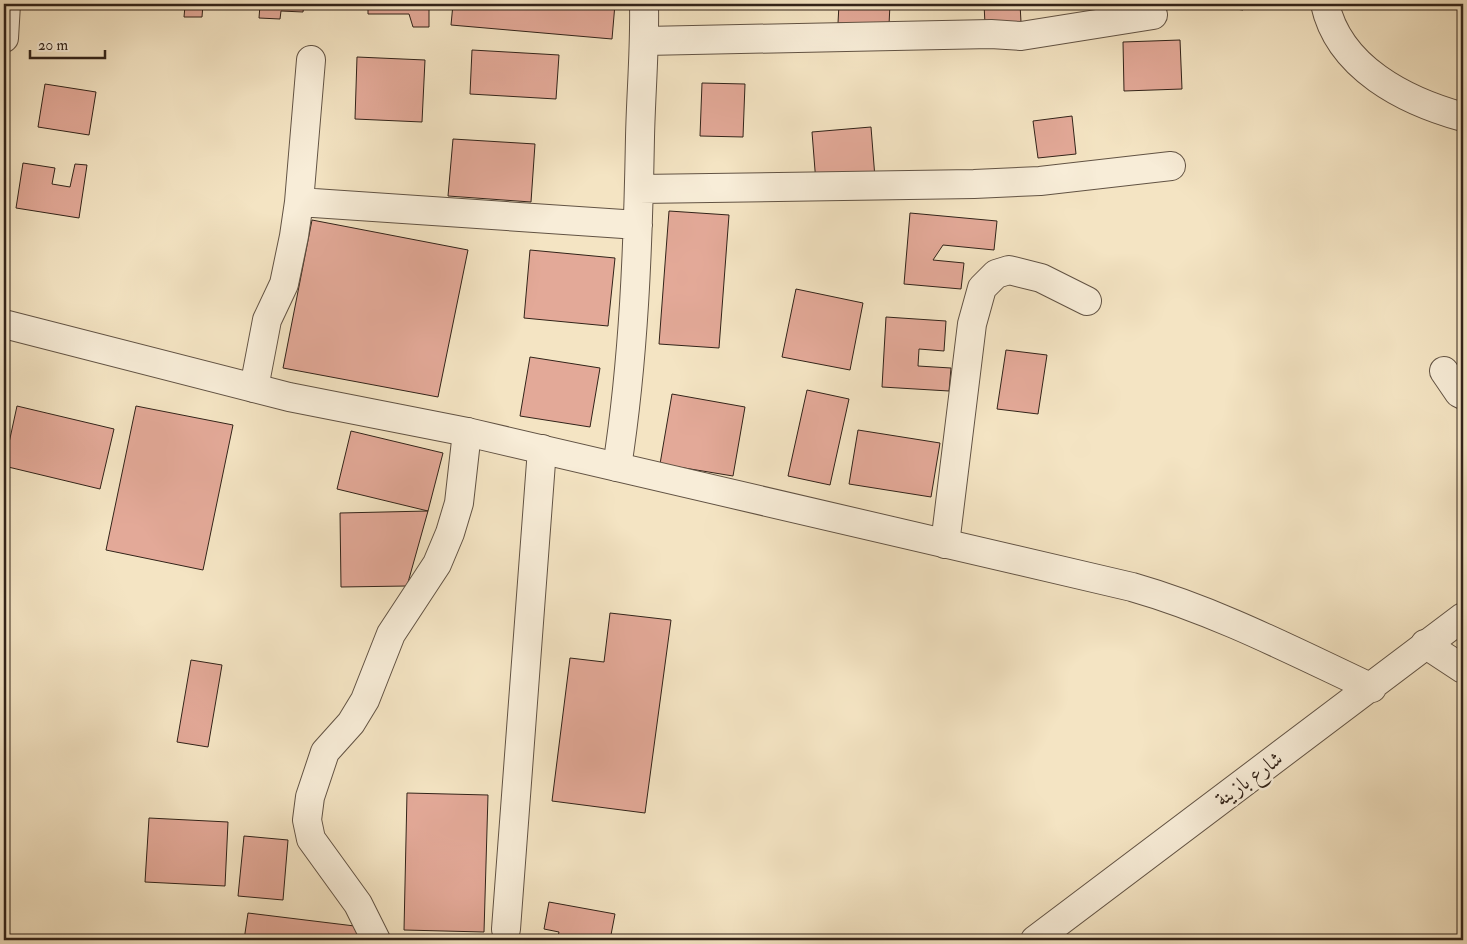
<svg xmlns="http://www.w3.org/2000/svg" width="1467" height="944" viewBox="0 0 1467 944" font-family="'IM FELL Double Pica',Amiri,serif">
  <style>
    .building { fill: #e3a998; stroke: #322319 }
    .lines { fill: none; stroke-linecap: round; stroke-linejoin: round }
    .minor-casing { stroke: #625344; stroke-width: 30 }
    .tertiary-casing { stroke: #625344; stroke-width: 30 }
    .minor { stroke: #f8edd8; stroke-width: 28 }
    .tertiary { stroke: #f8edd8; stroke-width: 28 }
    .labels { text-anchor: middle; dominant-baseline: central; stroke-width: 5; stroke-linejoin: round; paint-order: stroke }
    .street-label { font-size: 21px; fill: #322319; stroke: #f8edd8 }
  </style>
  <rect width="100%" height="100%" fill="#f4e4c3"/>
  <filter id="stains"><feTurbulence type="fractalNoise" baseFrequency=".004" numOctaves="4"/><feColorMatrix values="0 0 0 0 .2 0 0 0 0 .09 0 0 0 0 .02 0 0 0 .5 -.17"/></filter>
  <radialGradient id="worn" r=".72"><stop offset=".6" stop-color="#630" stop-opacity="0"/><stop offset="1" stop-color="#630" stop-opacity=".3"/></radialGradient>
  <path class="building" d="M149,4H203L202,17H184L185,6Z
    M244,4H304L303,12L281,11L280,19L259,18L260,5Z
    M368,4H429V27H413L409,14H368Z
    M453,4H615L612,39L451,25Z
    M839,4H890L889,25L838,23Z
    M984,4H1020L1021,22L985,24Z
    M1092,4H1149L1093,12Z
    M1196,4H1244L1243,10Z
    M1180,40L1182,89L1124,91L1123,42Z
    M472,50L559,55L556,99L470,94Z
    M357,57L425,60L422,122L355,119Z
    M702,83L745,84L743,137L700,136Z
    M45,84L96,92L89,135L38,127Z
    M1072,116L1076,154L1038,158L1033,121Z
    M871,127L875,178L816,183L812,132Z
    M453,139L535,144L531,202L448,196Z
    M23,163L55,168L52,184L70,187L75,164L87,165L79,218L16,208Z
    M669,211L729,215L719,348L659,344Z
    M910,213L997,221L994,250L943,245L933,260L964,263L961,289L904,284Z
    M312,220L468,250L438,397L283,368Z
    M530,250L615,258L608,326L524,318Z
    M796,289L863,303L850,370L782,357Z
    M886,317L946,321L944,351L919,349L918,366L951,368L949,391L882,387Z
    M1006,350L1047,355L1038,414L997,409Z
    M530,357L600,368L590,427L520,416Z
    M807,390L849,399L830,485L788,476Z
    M672,394L745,407L733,476L660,464Z
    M17,406L114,429L100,489L4,466Z
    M136,406L233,425L203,570L106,550Z
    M858,430L940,443L931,497L849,484Z
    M351,431L443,453L428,511L337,489Z
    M428,511L407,586L341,587L340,513Z
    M610,613L671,620L645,813L552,801L570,658L604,662Z
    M191,660L222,665L208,747L177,742Z
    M407,793L488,795L484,932L404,930Z
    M149,818L228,822L225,886L145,882Z
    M244,836L288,840L283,900L238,896Z
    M549,902L615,914L610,940H557L559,932L544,929Z
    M248,913L371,928L370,940H244Z"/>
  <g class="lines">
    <defs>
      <path id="minor" d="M1325,4C1339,68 1405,101 1463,117
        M4,38L6,4
        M645,41L991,34L1021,36L1153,15
        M639,189L974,184L1040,181L1171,166
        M299,202L638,225
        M1444,371L1459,393L1463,395
        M254,388L267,320L284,284L294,236L299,202L311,60
        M617,467C634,358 638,247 640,137C641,92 645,48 644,4
        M945,544L972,324L982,288L996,274L1009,270L1041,278L1087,301
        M1425,644L1463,669
        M506,929L542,449
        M376,940L358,904L311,839L307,820L310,797L325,752L351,723L365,700L391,634L437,564L450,533L459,503L467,432"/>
      <path id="tertiary" d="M4,324L289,397L467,432L1132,587C1216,611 1293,651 1372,688
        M1035,940L1463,617"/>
    </defs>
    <use href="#minor" class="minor-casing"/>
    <use href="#tertiary" class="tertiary-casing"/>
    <use href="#minor" class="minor"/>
    <use href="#tertiary" class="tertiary"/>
  </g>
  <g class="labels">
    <g class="street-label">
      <text transform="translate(1249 779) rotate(-36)">شارع بازينة</text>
    </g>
  </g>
  <rect width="1467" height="944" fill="none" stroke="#f4e4c3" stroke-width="20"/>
  <rect x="5" y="5" width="1457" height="934" fill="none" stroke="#322319" stroke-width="2.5"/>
  <rect x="10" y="10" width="1447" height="924" fill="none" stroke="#322319"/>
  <path d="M30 50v8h75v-8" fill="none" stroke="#322319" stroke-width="2.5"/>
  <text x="38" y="50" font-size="15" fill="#322319" stroke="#f8edd8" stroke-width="4" paint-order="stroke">20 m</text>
  <rect width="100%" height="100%" filter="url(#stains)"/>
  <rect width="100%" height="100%" fill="url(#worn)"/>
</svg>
